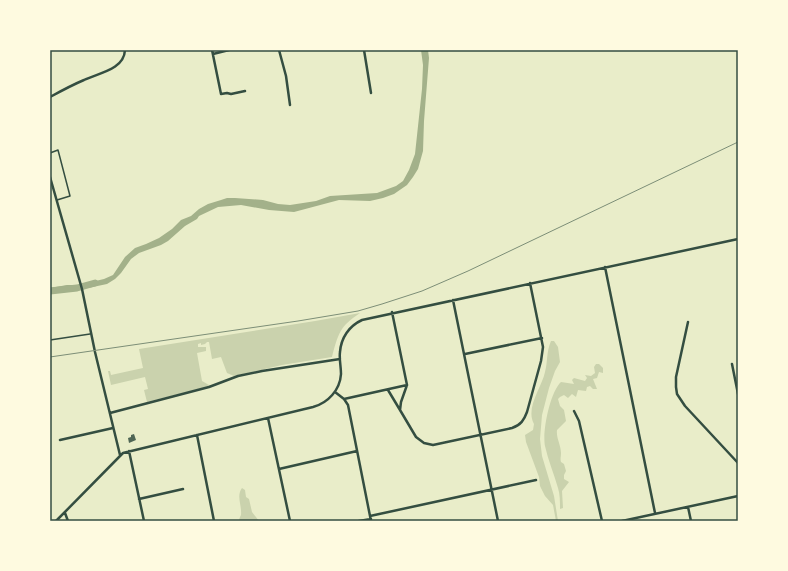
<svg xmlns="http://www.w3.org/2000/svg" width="788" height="571" viewBox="0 0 788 571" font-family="'Source Sans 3',sans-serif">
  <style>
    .green { fill: #cad2ad }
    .water { fill: #a3b18a }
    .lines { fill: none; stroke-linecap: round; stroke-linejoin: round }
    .river { stroke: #a3b18a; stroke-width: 7 }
    .building { fill: #4f6655 }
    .service { stroke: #344e41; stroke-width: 1.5 }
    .minor { stroke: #344e41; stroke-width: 2.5 }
    .rail { stroke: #7c8e77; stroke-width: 1 }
    .neatline { fill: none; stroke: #344e41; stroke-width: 1.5 }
  </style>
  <rect width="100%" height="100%" fill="#e9edc9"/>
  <path class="green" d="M360,313C340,326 338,334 332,357L282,365L234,376L227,373L221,357L212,359L209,342H207L205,344L201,345V343L198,344V347H206V351L197,353L202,381L209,385L210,386L147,402L144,390L148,389L145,377L111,385L108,371H110L111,375L143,368L139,349L315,321Z
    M551,341H554L558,347L560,362L555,371L549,388L542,415L540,439L542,456L554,496L558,521H556L553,505L545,496L540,486L539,477L526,442L525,435L533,430L534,424C525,408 542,387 545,372C548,361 546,353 551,341Z
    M596,364H599L603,368V373L599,372L597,378L593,379L597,389H593L590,386L587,387L586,391L578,390L576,397L572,394L568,398L564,395L560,397L558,399L560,406L564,410L566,421L557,430C556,438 561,445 561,453C561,457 560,459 561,462L564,464L566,471L564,475V479L569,482L562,491L563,508L560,509C560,502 560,494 558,488C554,474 548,460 545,446C542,432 550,392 561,382L574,384L572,380L574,378L585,381L587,378L585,375L591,376L595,373L594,367Z
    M242,488L245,490L246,497L249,499L252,512L259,521H239C239,519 240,517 241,515C242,505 236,496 242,488Z"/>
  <path class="water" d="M421,50H428L429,58L424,121L423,151L418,169L413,177L407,185L394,194L383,198L370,201L339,200L294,212L269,210L241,205L218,207L199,216L197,219L185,226L168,241L161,245L139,253L131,259L121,273L115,279L107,284L88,288L87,283L104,279L113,275L125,257L135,248L146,244L159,238L172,229L181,220L191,216L199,209L208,204L221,200L227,198H235L263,200L278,204L290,205L316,201L330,196L377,193L396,186L403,181L409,170L415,154L422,89L423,65Z
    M67,285H76L77,290L50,294V288Z"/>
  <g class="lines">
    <path class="river" d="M50,291L77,288L95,283"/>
  </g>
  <path class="building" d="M134,434L136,440L129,443L128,438L131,437V435Z"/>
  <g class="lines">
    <path class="service" d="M50,153L58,150L70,196L57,200
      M50,340L90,334"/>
    <path class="minor" d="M212,50L221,94L227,93L231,94L245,91
      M279,50L286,76L290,105
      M364,50L371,93
      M213,54L229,50
      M50,97C61,91 72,85 84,80C98,73 124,70 125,50
      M50,177L82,289L95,352L120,455
      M605,267L655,513
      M453,300L498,521
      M392,312L407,385
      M688,322L676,377V387L677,394L685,406L738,463
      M465,354L542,338
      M732,364L738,394
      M407,385L401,402L400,410L416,437L424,443L433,445L512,428C521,425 524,420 527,412L541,361L543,347L530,283
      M388,390L400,410
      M335,392L344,399L348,405L371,521
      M344,399L407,385
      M574,411L579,421L602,521
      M110,413L209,387L238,376L262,371L340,359
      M268,418L290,521
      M197,435L214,521
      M60,440L113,428
      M129,451L144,521
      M279,469L357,451
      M139,499L183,489
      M688,507L691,521
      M65,513L68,521
      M370,516L536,480
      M56,521L123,453L313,407C328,403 340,390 341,374C341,366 339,359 340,352C341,338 349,326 362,320L738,239
      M359,521L371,519
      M622,521L738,496"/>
    <path class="rail" d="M50,357L298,321L358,311L382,304L422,291L468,271L738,142"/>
  </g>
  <rect width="788" height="571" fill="none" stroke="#fefae0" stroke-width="102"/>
  <rect x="51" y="51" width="686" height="469" class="neatline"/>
</svg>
